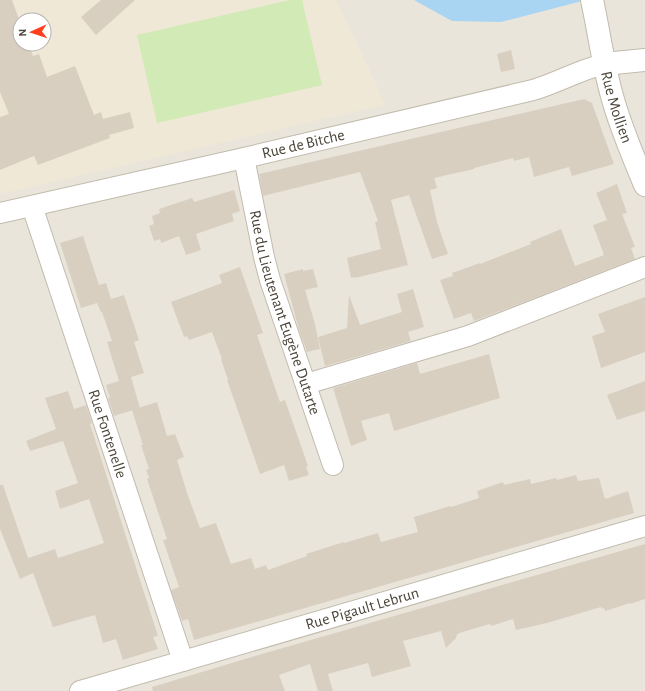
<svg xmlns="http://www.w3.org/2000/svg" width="645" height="691" viewBox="0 0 645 691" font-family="'Alegreya Sans',sans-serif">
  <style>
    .residential { fill: #eae5da; fill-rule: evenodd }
    .education { fill: #efe8d6; fill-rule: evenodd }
    .pitch { fill: #d2eab5 }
    .water { fill: #a9d4f2 }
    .building { fill: #d8cfc1 }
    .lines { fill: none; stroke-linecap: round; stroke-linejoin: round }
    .minor-casing { stroke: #c2bbae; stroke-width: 22 }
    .tertiary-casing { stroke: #c2bbae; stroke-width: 24 }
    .minor { stroke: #fff; stroke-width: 20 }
    .tertiary { stroke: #fff; stroke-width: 22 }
    .labels { text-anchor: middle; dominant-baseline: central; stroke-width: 3; stroke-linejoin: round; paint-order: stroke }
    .street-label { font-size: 16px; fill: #4b4439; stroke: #fff }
  </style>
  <rect width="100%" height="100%" fill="#f6f3ec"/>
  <path class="residential" d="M0,0H645V691H0ZM20,20H44V44H20Z"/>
  <path class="education" d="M0,0H336L375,82L384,105L0,194ZM20,20H44V44H20Z"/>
  <path class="pitch" d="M290,0H302L322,85L157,123L137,35Z"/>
  <path class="water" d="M414,0H586L501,22L452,21Z"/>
  <path class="building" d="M0,0H12L20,22V44H28L33,56L39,54L47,77L75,66L94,115L101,112L103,119L130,112L134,128L109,135L110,138L38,165L34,156L0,170V117L9,114L0,92Z
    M101,0H135L96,35L81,17Z
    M511,50L515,69L501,72L497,54Z
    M584,99L592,103L614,164L572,176L569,167L534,177L529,157L514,161L513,158L474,168V169L434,178L437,188L430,190L437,222L448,254L432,259L409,195L391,200L408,265L355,278V277L351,278L347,258L381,249L375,222L378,221L360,172L263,196L259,174Z
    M617,184L627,213L622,214L635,247L631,248L635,259L474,321L471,313L454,319L440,280L453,276L452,273L480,263V264L531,244L530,242L561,229L575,266L604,255L593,225L607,220L596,193Z
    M234,190L240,211L232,214L234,221L196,234L201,250L186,255L179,236L161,243L160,239L154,241L149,226L154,224L152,216L160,213L159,209L192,198L194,202Z
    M83,236L99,285L106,283L111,299L124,295L139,340L134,342L144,373L131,377L140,408L114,416L108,398H110L106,385L122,380L119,381L107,342L112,341L102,312H101L97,303L81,308L60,243Z
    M240,267L263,333L257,335L274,385L280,402L285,400L308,466L306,467L309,475L289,481L284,465L260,474L227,380H228L221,359H222L212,332L189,340L187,336L184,337L171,302L222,283L219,275Z
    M303,269V271L313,269L318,287L305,290L315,324L320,349L307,352L299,330L284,274Z
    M413,289L424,327L408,332L411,341L325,366L318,337L347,328L349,295L360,325L402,312L397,294Z
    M645,297V352L601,368L592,336L605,332L598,314Z
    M489,354L500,398L394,431L389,413L361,421L367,440L351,446L333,388L417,363L420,374Z
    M645,381V411L617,420L607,395Z
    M68,391L74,409L86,405L92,423L90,424L158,636L153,637L158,649L123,660L116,639L103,643L95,615L53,627L33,573L20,579L0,529V485H3L28,558L55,549L58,558L104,543L89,499L60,509L55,491L78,483L63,441L30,451L26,441L56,429L45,398Z
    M157,402L167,436L175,434L184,457L177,460L187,493L200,528L216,523L231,564L251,558L255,569L266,565L268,570L307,556L306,554L344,542V543L378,533L381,542L418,532L414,517L450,506L451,507L479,498L477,491L503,482L504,485L530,479L531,484L556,478L557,480L576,475L578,481L599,478L605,499L628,491L634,513L194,640L188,619L182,621L171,590L179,587L163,540L167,539L147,479L149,478L146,470L149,469L141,445H143L132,410Z
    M645,544V599L630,604V603L605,611L604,608L602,609L601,607L547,623L516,630L513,619L491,626L490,624L459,633V634H457L456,638L446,648L441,631L403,641L411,666L372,677L368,663L328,674L333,691H318L310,664L279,675L285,691H153L152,687L255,656Z"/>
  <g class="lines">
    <defs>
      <g id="minor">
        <path id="s1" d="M244,158L264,257L270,280L333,465"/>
        <path id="s2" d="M32,206L183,661"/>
        <path id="s3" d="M0,213L244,158L533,90C557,83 579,70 604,64"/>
        <path d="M306,384L468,336L645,267"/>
        <path id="s4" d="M80,691L645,526"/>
      </g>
      <g id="tertiary">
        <path id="s5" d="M592,0C599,32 603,64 612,96C620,126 633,156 645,185"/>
        <path d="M604,64L645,60"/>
      </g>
    </defs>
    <use href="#minor" class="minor-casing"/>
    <use href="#tertiary" class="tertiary-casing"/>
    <use href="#minor" class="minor"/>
    <use href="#tertiary" class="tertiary"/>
  </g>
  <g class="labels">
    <g class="street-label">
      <text stroke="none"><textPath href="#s5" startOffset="110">Rue Mollien</textPath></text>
      <text stroke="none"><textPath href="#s3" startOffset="311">Rue de Bitche</textPath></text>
      <text stroke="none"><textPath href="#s1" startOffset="160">Rue du Lieutenant Eugène Dutarte</textPath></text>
      <text stroke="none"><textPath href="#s2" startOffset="240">Rue Fontenelle</textPath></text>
      <text stroke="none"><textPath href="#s4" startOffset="294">Rue Pigault Lebrun</textPath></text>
    </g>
  </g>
  <g transform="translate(32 32) rotate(267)"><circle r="19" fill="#ffffff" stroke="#b7b4b0"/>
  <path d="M0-3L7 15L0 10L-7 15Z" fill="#fc3f1d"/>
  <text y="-6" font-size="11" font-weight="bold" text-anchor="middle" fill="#4b4439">N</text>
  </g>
</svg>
